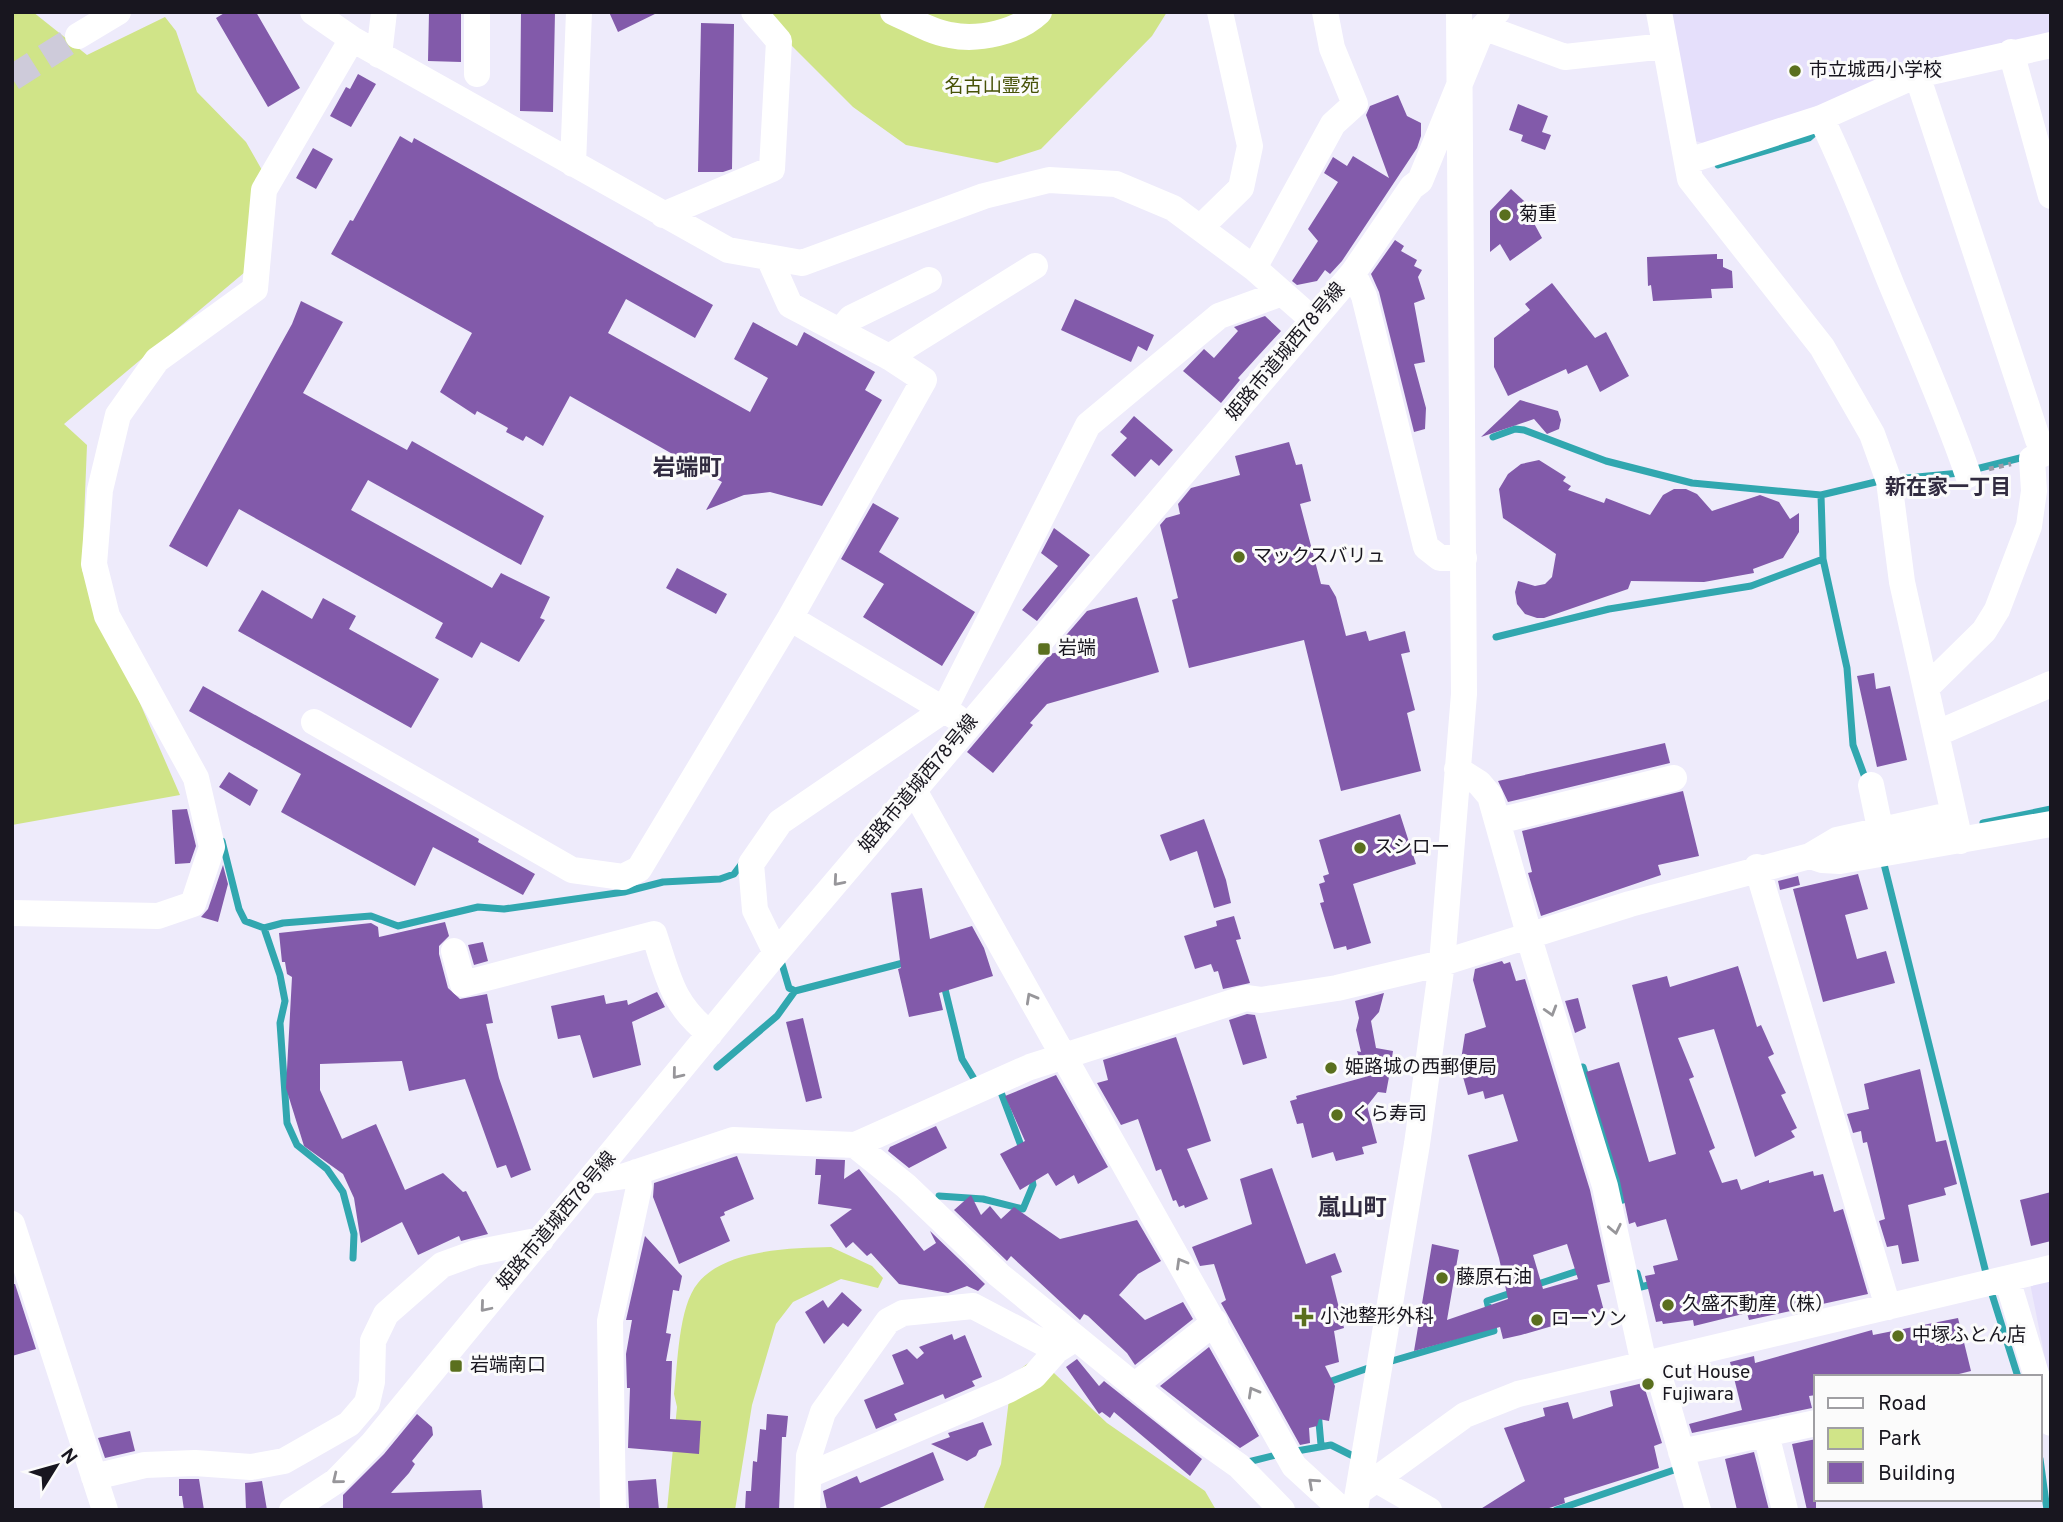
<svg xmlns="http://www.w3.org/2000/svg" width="2063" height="1522" viewBox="0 0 2063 1522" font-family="Overpass,'Noto Sans JP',sans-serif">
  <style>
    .built { fill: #e5dffb }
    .green { fill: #d0e488 }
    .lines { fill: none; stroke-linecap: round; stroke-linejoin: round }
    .stream { stroke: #31a7af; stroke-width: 7 }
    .building { fill: #825aaa; fill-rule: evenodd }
    .minor-tunnel { stroke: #cecbda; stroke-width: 26; stroke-dasharray: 26 13; stroke-linecap: butt }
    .path { stroke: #9d9ba8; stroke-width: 4.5; stroke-dasharray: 5 5; stroke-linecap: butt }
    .minor { stroke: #fff; stroke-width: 26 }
    .oneway { stroke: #97969a }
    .poi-dot { fill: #5a6f1e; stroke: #fbfbfb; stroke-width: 2.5 }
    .labels { text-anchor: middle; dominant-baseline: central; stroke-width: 6; stroke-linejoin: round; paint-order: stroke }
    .poi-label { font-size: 19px; fill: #18161f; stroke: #fbfbfb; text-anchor: start }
    .park-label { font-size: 19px; fill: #475207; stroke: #fbfbfb }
    .street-label { font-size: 19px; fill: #18161f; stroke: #fbfbfb }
    .neighbourhood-label { font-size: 21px; font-weight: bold; fill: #312b40; stroke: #fbfbfb }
    .quarter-label { font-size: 23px; font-weight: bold; fill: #312b40; stroke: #fbfbfb }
  </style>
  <rect width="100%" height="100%" fill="#eeebfb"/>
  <path class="built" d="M1666,12H2051V36L1804,116L1707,144L1691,140Z
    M2051,1278V1389L2030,1283Z"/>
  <path class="green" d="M12,12H33L87,55L165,17L176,31L197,92L246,142L267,179L257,262L64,424L87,445L82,570L180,795L12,825Z
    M766,12H1167L1152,36L1041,149L997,163L906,145L853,107L790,44Z
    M831,1247L872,1266L883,1278L878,1288L841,1279L793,1302L776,1324L752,1405L735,1510H667L677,1407L674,1394C678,1364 678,1307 698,1283C725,1249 792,1248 831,1247Z
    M1037,1357L1107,1423L1205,1491L1216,1510H983L1001,1464L1012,1375Z"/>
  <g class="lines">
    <path class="stream" d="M1718,165L1809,138L1818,130
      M1493,437L1515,429L1524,430L1606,461L1692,483L1821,495L1884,480
      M1972,470L2028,456
      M1896,479L1960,473
      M1821,495L1823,559L1847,668L1853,745L1867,783
      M1496,637L1609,609L1751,586L1823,559
      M1983,823L2051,809
      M222,841L239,909L245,921L264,928L283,923L371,916L398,926L478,907L504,909L624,892L663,882L720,879L734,874L743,862
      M1883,860L1987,1277
      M264,928L280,975L285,1001L280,1023L287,1123L297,1145L327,1169L343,1192L354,1234L353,1258
      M782,964L789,988L795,991L907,962
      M944,985L962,1059L976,1082L980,1081
      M1575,1064L1577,1068L1583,1067L1623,1200L1617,1201L1618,1204
      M717,1067L777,1016L795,991
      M999,1087L1023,1151
      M939,1196L983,1199L1023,1209L1033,1185L1031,1175
      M1637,1273L1641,1287L1656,1283
      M1535,1285L1584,1269
      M1990,1288L2018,1377
      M1385,1363L1494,1331L1487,1301L1514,1292
      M1326,1383L1374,1366
      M1318,1411L1321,1445
      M1291,1452L1331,1445L1359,1459
      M2040,1459L2047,1510
      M1244,1463L1280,1454
      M1556,1510L1677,1469"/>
  </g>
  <path class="building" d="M226,12H256L300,88L268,107L216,18Z
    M429,12H461V62L428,61Z
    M521,12H555L553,112L520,111Z
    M609,12H659L618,32Z
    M701,23L734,24L732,169L723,172H698Z
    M358,74L376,84L351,127L330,116L346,87L350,89Z
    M1398,95L1407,116L1421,123V136L1417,148L1342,261L1330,274L1325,270L1317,281L1297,285L1292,281L1318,241L1308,229L1338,182L1324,173L1333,157L1347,166L1353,156L1389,178L1366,115L1370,106Z
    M1518,104L1548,116L1542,132L1551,135L1545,150L1521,141L1523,135L1509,130Z
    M400,136L412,143L414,138L713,305L695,338L626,299L608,333L750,412L768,378L734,359L753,322L797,346L804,332L875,372L865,390L882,400L822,506L770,492L744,495L706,510L722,482L570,396L543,446L526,436L523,441L506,432L508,428L477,411L475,415L440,392L472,333L331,254L350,220L353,221Z
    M313,148L333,159L316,189L296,178Z
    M1511,189L1533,209L1529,214L1542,238L1510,261L1500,244L1490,252V211Z
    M1395,240L1404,246L1401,251L1417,260L1414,266L1422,270L1418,277L1425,299L1414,303L1425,362L1414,364L1426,408L1425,429L1414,432L1379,292L1371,274Z
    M1717,254V259H1723V267L1732,271L1733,288L1711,289L1712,298L1653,301L1651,285L1648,286L1647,257Z
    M1552,283L1595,338L1606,332L1629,376L1600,392L1587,365L1568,374L1566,369L1508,396L1494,367V338L1530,310L1525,304Z
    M1075,299L1154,335L1147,351L1138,346L1131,362L1061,330Z
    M301,301L343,322L303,393L407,450L412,441L544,516L521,565L368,480L351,510L492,588L501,573L550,597L540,618L545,620L519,662L481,642L472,658L435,638L443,623L239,509L207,567L169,546L292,324Z
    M1265,316L1281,331L1238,378L1240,380L1221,403L1183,371L1204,349L1214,358L1238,331L1234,327Z
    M1520,400L1558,411L1561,420L1559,429L1547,434L1534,419L1481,437Z
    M1134,416L1173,450L1159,466L1151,459L1135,477L1111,455L1127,438L1120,432Z
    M1289,442L1296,465L1302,464L1311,501L1300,504L1321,584L1329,585L1336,597L1346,636L1366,631L1369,641L1405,631L1410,652L1401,654L1415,710L1407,713L1421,771L1341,791L1304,640L1189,668L1172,600L1178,598L1160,525L1166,518L1180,514L1178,504L1191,488L1240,475L1235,456Z
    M1539,460L1566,477L1563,481L1571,486L1568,490L1604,503L1606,498L1650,515L1663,495L1674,489H1686L1697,494L1712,511L1760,495L1779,502L1790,519L1799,513V532L1783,558L1753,569L1754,573L1704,582L1631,581L1628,589L1544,618H1537L1525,614L1517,604L1515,592L1518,581L1535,586L1545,584L1552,577L1556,554L1503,518L1499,489L1508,474L1521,464Z
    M873,503L899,518L879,552L975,612L942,666L863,617L884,584L841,559Z
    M1054,528L1090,555L1037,621L1022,610L1058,566L1041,553Z
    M677,568L727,594L716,614L666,588Z
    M262,590L312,619L323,598L356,616L349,629L439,679L411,728L238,631Z
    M1137,597L1159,672L1047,704L1030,723L1033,725L993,773L967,752L1050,654L1071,649L1061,641L1087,611Z
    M1874,673L1876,689L1890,686L1907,760L1877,767L1857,676Z
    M203,686L479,839L478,842L535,874L523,895L433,847L415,886L281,812L301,774L189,711Z
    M1665,743L1670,763L1508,802L1498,781Z
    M229,772L258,790L250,806L219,787Z
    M1683,791L1699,856L1658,865L1661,875L1541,916L1528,873L1532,872L1522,831Z
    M187,809L196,846L190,863L175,864L172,810Z
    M1400,814L1416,864L1353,884L1371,943L1347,950L1346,946L1334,949L1320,903L1324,902L1319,884L1325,882L1323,876L1329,874L1319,840Z
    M1204,819L1226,880L1231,903L1214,908L1197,851L1170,861L1160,835Z
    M223,865L228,884L218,922L201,917L208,909Z
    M1858,874L1868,909L1845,915L1857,959L1886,951L1895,983L1823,1002L1793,889Z
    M1798,876L1800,885L1780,890L1778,881Z
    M922,888L930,939L972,926L984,948L993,976L939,993L943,1010L909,1017L898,969L901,968L891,893Z
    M1234,916L1241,939L1236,940L1250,983L1223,989L1218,971L1214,972L1211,964L1195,969L1184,936L1217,926L1216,921Z
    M445,922L449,936L439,946V954L448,988L460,999L487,994L493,1023L486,1024L499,1078L531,1170L511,1178L506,1165L497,1168L465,1079L409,1091L402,1061L320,1064V1090L342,1139L376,1124L405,1190L443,1173L463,1192L466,1191L488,1234L461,1241L459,1236L418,1255L402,1222L361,1243L354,1198L343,1174L304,1146L286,1088L292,977L287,974L285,962H282L279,933L371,923L378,927L379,937Z
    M483,942L488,961L474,965L468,945Z
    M1502,961L1504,964L1510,962L1516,981L1525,979L1590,1190L1610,1282L1597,1285L1604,1311L1521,1335L1503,1339L1500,1327L1414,1351L1432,1244L1459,1250L1447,1320L1508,1299L1499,1258L1468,1155L1518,1141L1503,1094L1485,1099L1483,1091L1468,1095L1460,1066L1465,1034L1486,1027L1473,980L1475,969ZM1567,1244L1578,1279L1543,1289L1533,1255Z
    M1738,966L1757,1027L1761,1025L1774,1054L1768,1057L1786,1093L1781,1095L1797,1128L1791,1131L1795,1137L1755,1157L1714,1029L1678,1038L1694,1077L1689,1079L1715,1148L1709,1151L1722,1183L1737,1179L1741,1190L1769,1180V1183L1813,1171L1814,1176L1823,1174L1834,1212L1843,1209L1868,1294L1749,1320L1747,1313L1694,1326L1693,1320L1663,1324L1662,1321L1656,1322L1645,1276L1655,1274L1653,1266L1678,1260L1666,1219L1637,1227L1635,1222L1629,1224L1620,1181L1586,1072L1619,1062L1649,1162L1676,1154L1632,985L1667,976L1670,987Z
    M657,992L665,1007L632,1022L641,1065L593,1078L580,1035L558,1039L551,1006L604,995L606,1004L627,1000L628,1005Z
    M1384,993L1379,1012L1371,1021L1376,1048L1393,1051L1390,1070L1395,1069L1389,1077L1386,1093L1378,1092L1367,1106L1377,1143L1362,1147L1364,1154L1336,1161L1333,1152L1312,1158L1303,1123L1297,1124L1290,1101L1297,1099L1296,1096L1365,1077L1357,1051L1361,1052L1356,1030L1359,1018L1355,1001Z
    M1578,998L1586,1028L1575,1033L1565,1001Z
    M1247,1014L1255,1015L1267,1058L1243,1065L1229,1020Z
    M803,1018L822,1098L806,1102L786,1022Z
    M1176,1037L1211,1141L1187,1149L1208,1199L1185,1208L1184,1205L1179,1207L1176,1200L1173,1201L1161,1169L1156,1171L1138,1119L1121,1125L1097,1083L1108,1080L1103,1060Z
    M1920,1069L1936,1142L1946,1140L1957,1184L1944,1188L1946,1195L1908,1205L1919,1261L1902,1264L1898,1245L1887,1247L1879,1221L1885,1219L1867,1142L1863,1143L1861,1131L1853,1133L1847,1114L1869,1109L1864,1084Z
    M1056,1075L1108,1167L1078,1184L1074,1175L1056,1186L1048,1173L1020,1190L1000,1154L1025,1141L1005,1096Z
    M936,1126L947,1148L909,1168L888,1151L890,1147Z
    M737,1156L754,1199L724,1212L725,1215L720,1217L730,1241L679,1264L653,1197L654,1183Z
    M816,1159L845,1160L844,1179L859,1169L924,1251L936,1243L930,1231L985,1284L978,1291L967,1286L948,1293L899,1284L871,1253L867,1256L853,1242L846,1248L830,1225L852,1209L818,1204L821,1175H815Z
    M1272,1168L1306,1264L1335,1253L1342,1272L1331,1276L1344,1328L1334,1331L1339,1362L1325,1366L1335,1386L1329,1421L1319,1419L1317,1426L1309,1428L1310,1443L1300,1445L1221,1303L1226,1300L1214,1264L1200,1266L1192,1247L1252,1224L1240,1179Z
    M2051,1192V1241L2031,1246L2020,1200Z
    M971,1195L981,1215L990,1206L1001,1219L1014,1207L1060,1239L1137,1220L1161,1261L1138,1274L1119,1295L1145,1320L1183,1302L1193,1319L1135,1365L1127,1353L1088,1316L1084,1314L1080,1320L1011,1256L1007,1261L954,1210Z
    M645,1236L682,1276L679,1291L673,1290L666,1333L671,1334L666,1361H672L670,1419L701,1421L699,1454L628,1448L630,1388H627L626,1354L632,1320H626Z
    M12,1284H15L36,1349L12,1356Z
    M842,1292L862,1310L848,1327L843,1323L824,1344L805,1312L823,1300L828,1308Z
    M1958,1318L1971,1371L1947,1377H1816V1395L1809,1396L1812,1408L1692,1433L1689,1424L1742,1410L1730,1362L1754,1356L1755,1363L1872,1330L1873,1335Z
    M952,1334L954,1340L965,1335L982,1377L972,1381L975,1386L945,1399L943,1394L894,1414L897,1420L876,1429L864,1400L904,1384L892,1355L907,1349L917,1359L924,1353L919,1347Z
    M1209,1347L1259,1436L1240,1448L1160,1386Z
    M1077,1359L1099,1386L1104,1381L1202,1459L1190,1476L1114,1412L1110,1418L1102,1412L1099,1414L1066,1367Z
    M1643,1383L1662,1443L1654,1446L1659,1468L1564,1498L1565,1503L1543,1510H1479L1525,1481L1504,1428L1545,1416L1543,1408L1568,1402L1573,1419L1613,1406L1610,1391Z
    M417,1414L432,1427L433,1435L412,1461L415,1464L409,1473L391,1493L481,1490L483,1510H343V1495L384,1454Z
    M767,1414L788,1416L786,1437H782L779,1510H745L746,1491H751L753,1461L757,1462L760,1429L766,1430Z
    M983,1422L992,1445L979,1450L976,1456L967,1461L931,1444L950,1437L948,1433Z
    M130,1431L135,1451L105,1458L98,1438Z
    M1816,1439V1510H1807L1792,1444Z
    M933,1452L944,1480L875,1510H827L823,1491L857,1476L860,1483Z
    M1754,1452L1769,1510H1737L1725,1459Z
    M179,1479H199L204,1510H184L182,1496H179Z
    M656,1479L659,1510L629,1508L628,1481Z
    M262,1481L267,1510H246L245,1483Z"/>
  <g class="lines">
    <path class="minor-tunnel" d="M12,78L78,36"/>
    <path class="path" d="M1989,469L2011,464
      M1910,483L1946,479"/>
    <path class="minor" d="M313,12L352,39L728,250L802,263L984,196L1049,180L1116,184L1173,208L1254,268L1313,320
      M477,12V74
      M893,12C911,20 931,32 950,35C979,41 1018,32 1039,12
      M1659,12L1690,179L1822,347L1872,434L1889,481L1902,582L1960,841
      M1483,27L1565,57L1665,46
      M78,36L118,12
      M2011,52L2051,196
      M379,55L384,12
      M1917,75L2038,440
      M1821,118C1848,173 1869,229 1892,286C1918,348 1946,410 1968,475
      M1688,161L1821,118L1917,75L2051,45
      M573,164L579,12
      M663,215L772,169L779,41L754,12
      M1200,228L1241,188L1250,146L1220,12
      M1254,268L1333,124L1355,104L1332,48L1325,12
      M1353,273L1364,296L1426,547L1440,558H1464
      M840,331L851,318L929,280
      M889,357L1035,266
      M790,618L956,717
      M1926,688L1984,631L1997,610L2029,526L2034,491L2032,459L2051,450
      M314,722L572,870L623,877L639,869L790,618L924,380L889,357L790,305L769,258
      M1938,733L2051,684
      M1457,769L1479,783L1490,796L1529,934
      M1871,785L1880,828
      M915,792L1294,1466L1342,1510
      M1498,821L1674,778
      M1810,856L1837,840L1954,814
      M1757,867L1888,1307
      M12,913L158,916L193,904L212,847L196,778L107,616L94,564L100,490L118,415L157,360L255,289L264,190L352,39
      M1529,938L1605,1186L1644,1364L1659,1375L1698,1510
      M454,951L463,984L654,934C669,979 672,1004 710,1034
      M776,953L755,910L751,864L780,822L944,710L1088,425L1219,316L1282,293
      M855,1145L906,1186L999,1275L1191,1432L1239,1466L1282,1510
      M591,1181L625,1176L733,1140L855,1145L1030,1067L1246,998L1261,1000L1337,988L1442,963L1630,904L1810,856L1822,860L1840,861L2051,824
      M12,1224L105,1510
      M2007,1279L2037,1377
      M1134,1386L1215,1322
      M2040,1389L2051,1423
      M1766,1434L1785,1510
      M1681,1452L1816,1423
      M809,1475L1008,1390L1034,1376L1057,1350
      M94,1477L145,1465L195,1463L251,1467L284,1461L349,1424L367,1403L372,1382L373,1341L386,1314L442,1265L475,1253L541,1240
      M1375,1479L1429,1510
      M1360,1491L1465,1415L1518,1394L2051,1268
      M292,1510L336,1481L373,1443L776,953L1353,273L1412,187L1420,181L1483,27L1497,12
      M613,1510L610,1321L639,1187L637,1172
      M807,1510L809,1456L823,1412L888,1321L903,1313L973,1306L1057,1350L1076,1338
      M1355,1510L1417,1144L1442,963L1464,694L1459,12"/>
  </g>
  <defs><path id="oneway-chevron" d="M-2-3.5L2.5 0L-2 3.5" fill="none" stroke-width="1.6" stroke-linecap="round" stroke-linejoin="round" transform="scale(1.75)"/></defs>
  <g class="oneway">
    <use href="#oneway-chevron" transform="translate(838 881) rotate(131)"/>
    <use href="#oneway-chevron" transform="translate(1031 998) rotate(-119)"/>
    <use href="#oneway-chevron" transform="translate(1551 1011) rotate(73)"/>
    <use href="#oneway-chevron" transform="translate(677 1074) rotate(129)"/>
    <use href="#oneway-chevron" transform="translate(1615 1229) rotate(78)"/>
    <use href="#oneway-chevron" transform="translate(1181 1263) rotate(-120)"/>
    <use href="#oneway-chevron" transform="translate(485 1307) rotate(130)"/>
    <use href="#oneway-chevron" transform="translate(1253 1392) rotate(-119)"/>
    <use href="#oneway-chevron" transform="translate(337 1479) rotate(141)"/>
    <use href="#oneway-chevron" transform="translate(1313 1483) rotate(-138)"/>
  </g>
  <g class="poi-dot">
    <circle cx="1795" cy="71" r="7"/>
    <circle cx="1505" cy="215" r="7"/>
    <circle cx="1239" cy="557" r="7"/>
    <rect x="1037" y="642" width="14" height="14" rx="3.5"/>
    <circle cx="1360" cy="848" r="7"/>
    <circle cx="1331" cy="1068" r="7"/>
    <circle cx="1337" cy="1115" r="7"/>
    <circle cx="1442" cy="1278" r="7"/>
    <circle cx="1668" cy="1305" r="7"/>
    <path d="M1300.5 1306.5h7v7h7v7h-7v7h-7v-7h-7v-7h7z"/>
    <circle cx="1537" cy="1320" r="7"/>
    <circle cx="1898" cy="1336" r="7"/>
    <rect x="449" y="1359" width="14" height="14" rx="3.5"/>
    <circle cx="1648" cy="1384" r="7"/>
  </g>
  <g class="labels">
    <g class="poi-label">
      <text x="1809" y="71">市立城西小学校</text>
      <text x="1519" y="215">菊重</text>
      <text x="1253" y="557">マックスバリュ</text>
      <text x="1058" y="649">岩端</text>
      <text x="1374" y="848">スシロー</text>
      <text x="1345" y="1068">姫路城の西郵便局</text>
      <text x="1351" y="1115">くら寿司</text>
      <text x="1456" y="1278">藤原石油</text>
      <text x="1682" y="1305">久盛不動産（株）</text>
      <text x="1320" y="1317">小池整形外科</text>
      <text x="1551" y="1320">ローソン</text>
      <text x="1912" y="1336">中塚ふとん店</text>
      <text x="470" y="1366">岩端南口</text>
      <text x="1662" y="1373">Cut House<tspan x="1662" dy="22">Fujiwara</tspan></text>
    </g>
    <g class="park-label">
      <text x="992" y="87">名古山霊苑</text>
    </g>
    <g class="street-label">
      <text transform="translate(1286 352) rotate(-50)">姫路市道城西78号線</text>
      <text transform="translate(919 784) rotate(-50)">姫路市道城西78号線</text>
      <text transform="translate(557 1221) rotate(-50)">姫路市道城西78号線</text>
    </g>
    <g class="neighbourhood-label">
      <text x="1948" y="488">新在家一丁目</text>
    </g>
    <g class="quarter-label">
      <text x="687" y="469">岩端町</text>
      <text x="1352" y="1209">嵐山町</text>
    </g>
  </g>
  <rect width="2063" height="1522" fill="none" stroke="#18161f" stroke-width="28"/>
  <rect x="1814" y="1375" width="228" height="126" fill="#fbfbfb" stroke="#a09fa3" stroke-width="2"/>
  <rect x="1828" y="1398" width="35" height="10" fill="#ffffff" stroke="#a09fa3" stroke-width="2"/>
  <text x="1878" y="1410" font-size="21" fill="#18161f">Road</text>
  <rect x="1828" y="1428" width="35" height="21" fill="#d0e488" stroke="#a09fa3" stroke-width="2"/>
  <text x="1878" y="1445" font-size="21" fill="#18161f">Park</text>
  <rect x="1828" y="1462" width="35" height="21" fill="#825aaa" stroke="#a09fa3" stroke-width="2"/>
  <text x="1878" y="1480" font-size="21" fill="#18161f">Building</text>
  <g transform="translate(56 1466) rotate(53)" stroke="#fbfbfb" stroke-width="5" paint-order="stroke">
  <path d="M0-5L12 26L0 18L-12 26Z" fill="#18161f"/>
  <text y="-10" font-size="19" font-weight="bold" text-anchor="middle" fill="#18161f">N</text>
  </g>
</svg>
